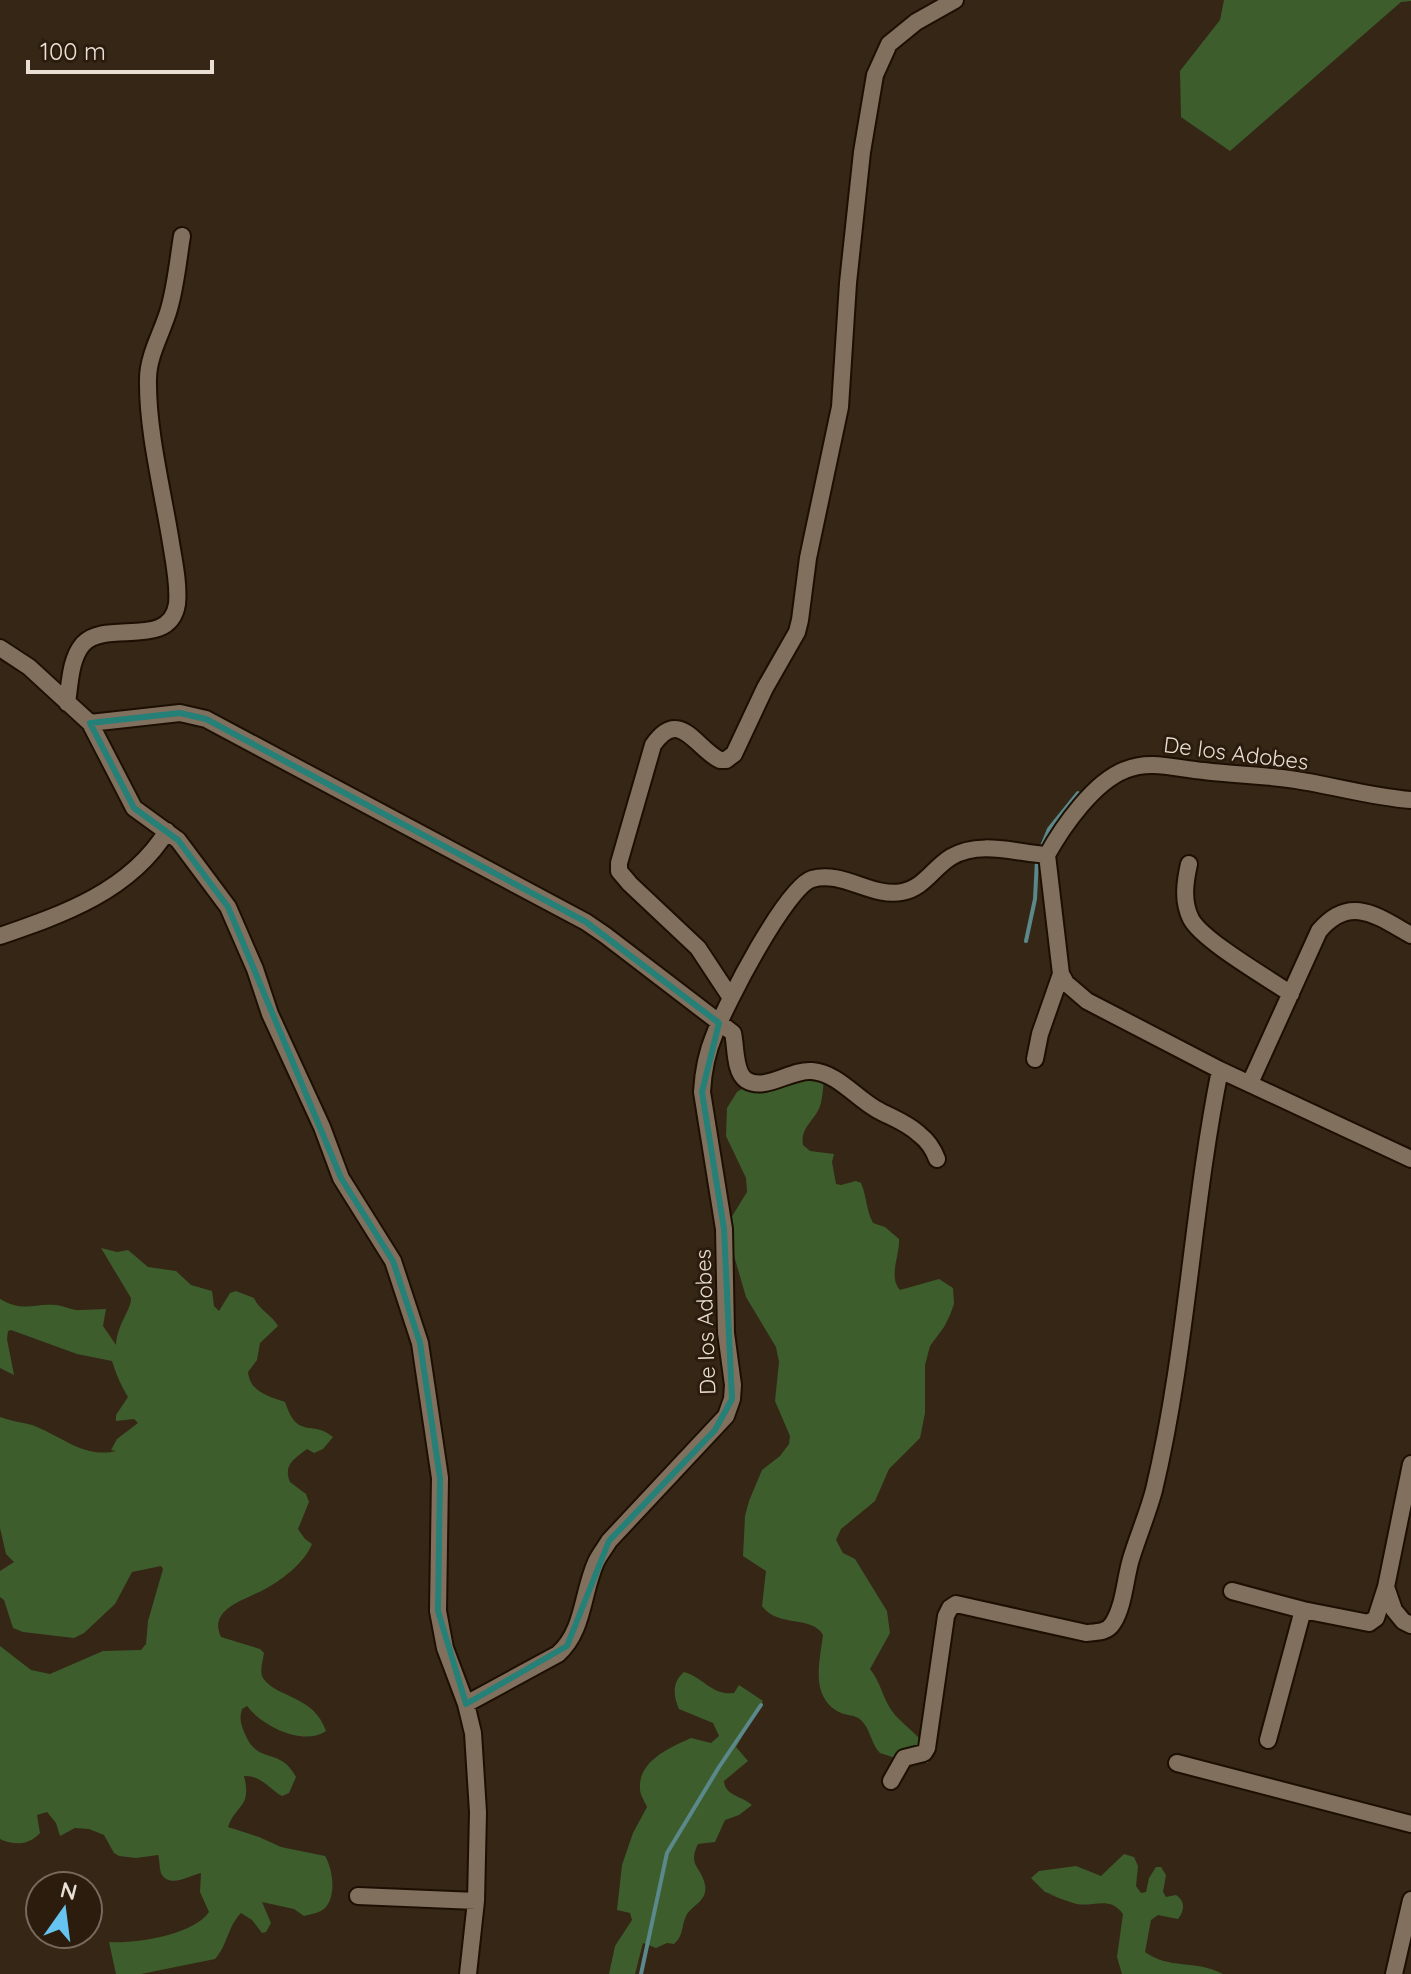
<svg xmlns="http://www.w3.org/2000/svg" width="1411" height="1974" viewBox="0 0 1411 1974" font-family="Quicksand,sans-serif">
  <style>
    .forest { fill: #3d5e2c }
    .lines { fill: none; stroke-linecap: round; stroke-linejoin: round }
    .stream { stroke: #5a888b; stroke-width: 4 }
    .minor-casing { stroke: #1c0f02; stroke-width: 20 }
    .minor { stroke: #82705e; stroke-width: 16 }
    .marked { fill: none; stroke: #258078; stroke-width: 6; stroke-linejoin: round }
    .labels { text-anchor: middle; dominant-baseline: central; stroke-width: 6; stroke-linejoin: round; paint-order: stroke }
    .street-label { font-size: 22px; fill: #e9dfd5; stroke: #2b1c0d }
  </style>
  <rect width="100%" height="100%" fill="#352616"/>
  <path class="forest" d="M1224,0H1411V1L1401,2L1230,151L1181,117L1180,71L1220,20Z
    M806,1062L817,1063L824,1069C824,1081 823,1092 821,1103C816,1121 800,1126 803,1145L810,1151L834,1154L832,1162L836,1184L841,1185L856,1181L861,1183C867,1197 866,1210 873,1223L885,1227L899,1239C900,1255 888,1277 900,1290L939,1279L953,1288L954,1304L950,1315L944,1327L930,1346L925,1365V1413L920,1438L889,1469L875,1501L841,1529L836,1540L843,1553L855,1559L887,1611L890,1633L870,1669C881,1682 883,1701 895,1715C907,1728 922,1738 931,1753L928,1763H911L880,1753C871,1744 871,1730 861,1720C854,1714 845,1716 837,1711C810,1694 820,1661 823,1635C812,1615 778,1628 762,1606L766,1571L743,1556L745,1516L749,1501L762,1470L780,1456L789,1444L790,1436L775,1401L779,1362L776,1347L746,1297L730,1242L731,1218L747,1192L746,1178L726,1136L727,1108L737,1092L751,1083Z
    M101,1248L117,1252L128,1250L148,1267L176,1271L191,1285L212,1291L214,1306L219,1311L230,1293L236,1291L254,1298C259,1310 273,1316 278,1326L260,1343L257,1360L248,1372C250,1392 268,1396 285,1402C298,1441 312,1419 333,1437L323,1449L314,1453L307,1449C294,1459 283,1465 290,1482L306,1494L309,1502L298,1529L305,1539L312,1544C305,1562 283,1579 267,1588C248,1599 207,1608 221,1637L260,1649L264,1653C263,1661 259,1671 263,1678C276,1698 314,1695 326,1731C303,1747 261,1725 247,1706L242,1709C239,1719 241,1725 245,1734C258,1766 280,1746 296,1777L289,1793L282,1796C269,1789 261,1775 244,1776C252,1808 236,1804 228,1827L259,1837L281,1847L325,1856C333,1869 337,1897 324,1909C319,1913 311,1914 304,1916L294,1909L262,1902L271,1923L266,1932L262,1933L252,1920L241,1913C228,1926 227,1946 215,1959L141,1974H116L109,1942C134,1944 194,1935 209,1912L200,1892L201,1873C191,1875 171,1888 162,1875C159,1870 160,1860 158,1855L136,1858L119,1856L114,1853L104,1835L89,1829L75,1828L60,1836L56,1823L47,1812L37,1815L40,1833C29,1845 15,1846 0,1839V1646L31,1670L50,1674L103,1651L141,1650L146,1644L148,1621L163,1569L161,1566L132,1572L115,1604L84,1633L74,1638L23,1632L13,1628L4,1600L0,1597V1571L14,1562L6,1554L0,1528V1417C10,1421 21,1422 32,1425C60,1435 84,1459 116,1451L111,1450L117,1439L138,1423L134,1419L116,1421V1415L128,1397C121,1386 116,1374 112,1361L77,1354L11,1330L8,1331L7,1339L14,1375L0,1368V1299C24,1313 33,1303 56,1305C65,1306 73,1311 81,1310C90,1310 97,1309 106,1309L103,1326L116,1345C117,1324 131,1311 131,1298Z
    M684,1672C703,1677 712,1696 734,1693L739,1685L763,1701L736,1747L748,1761L724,1781C725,1796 742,1796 752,1805L739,1815L725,1820L715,1842L698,1844C687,1866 702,1867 705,1885C708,1901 692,1905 686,1916C681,1927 684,1935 674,1944L667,1943L656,1948L643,1943L635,1974H609L615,1946L632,1920L630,1913L617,1910L622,1865L633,1833L647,1807C645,1802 640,1795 640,1789C638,1761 669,1748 691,1738L711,1743L719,1736L713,1723L679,1709C673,1696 672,1682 684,1672Z
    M1124,1854L1134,1857L1138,1866L1136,1886L1141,1893L1146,1892L1149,1878L1156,1867H1161L1166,1875L1163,1892L1166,1897L1176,1895C1185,1901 1185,1910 1178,1919L1158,1915L1151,1920L1145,1952C1170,1970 1194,1959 1223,1974H1122L1117,1957L1123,1914C1109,1894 1091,1909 1073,1903C1065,1900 1055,1897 1047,1893L1061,1897L1045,1892L1031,1878L1039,1871L1076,1866L1101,1876Z"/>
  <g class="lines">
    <path class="stream" d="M1040,851L1049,829L1078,793
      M1026,941L1035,899L1037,859
      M641,1974L667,1853L719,1767L761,1705"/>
    <defs>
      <path id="minor" d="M0,648L29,667L90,723L134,808L178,840L228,907L255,969L270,1014L322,1127L341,1178L393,1261L420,1343L440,1478L438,1611L445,1648L466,1704L473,1733L478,1812L476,1901L468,1974
        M67,703C70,684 70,659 83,644C106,619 170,650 177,604C179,585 174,561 171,543C163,492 147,430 148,379C148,355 163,331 169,309C176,285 178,260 182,236
        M90,723L180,713L206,719L586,922L605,935L733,1033C736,1045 734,1072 746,1080C765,1092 791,1069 812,1071C837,1073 855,1097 876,1109C890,1117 906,1122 919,1134C928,1141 933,1148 937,1159
        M1047,855L1061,974L1066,983L1087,1001L1220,1070L1411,1159
        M1047,855C1063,826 1094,782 1125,770C1151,759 1177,769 1204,771C1235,775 1265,775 1296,780C1335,786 1372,797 1411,800
        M1189,864C1185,882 1182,901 1191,919C1203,941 1268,978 1291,994
        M0,936C64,914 130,891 167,831
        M731,998L698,948L630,884L619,871V863L653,745C680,706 696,749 720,760H726L734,754L765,688L797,632L800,620L808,558L840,407L848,283L862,152L875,75L889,44L916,22L955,0
        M1035,1059L1040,1034L1061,974
        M1250,1083L1319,931C1350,894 1377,916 1411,935
        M1411,1464L1386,1587L1394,1610L1403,1621L1411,1625
        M1232,1591L1303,1610L1369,1623L1376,1618L1386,1587
        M466,1704L558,1654C584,1631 582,1593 596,1562C599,1555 605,1548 609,1541L726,1416L732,1399L733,1385L726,1333L724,1229L702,1092C703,1072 707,1052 715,1033C726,1004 786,887 812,879C842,870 872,898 902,892C924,888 933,868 951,857C980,840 1016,853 1047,855
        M1268,1740L1303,1610
        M1177,1763L1411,1824
        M891,1781L904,1758L924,1753L927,1748L946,1616L950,1608L956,1604L1086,1633C1096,1632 1107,1633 1113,1623C1124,1606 1125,1579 1131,1559C1138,1536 1148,1513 1154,1490C1187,1352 1192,1208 1220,1070
        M358,1896L476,1901
        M1394,1974L1411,1900"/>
    </defs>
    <use href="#minor" class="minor-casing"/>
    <use href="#minor" class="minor"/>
  </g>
  <path class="marked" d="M180,713L206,719L586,922L719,1023L702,1092L724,1229L732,1399L715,1430L609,1541L567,1646L466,1704L438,1611L440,1478L420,1343L393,1261L341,1178L228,907L178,840L134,808L90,723Z"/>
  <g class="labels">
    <g class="street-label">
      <text transform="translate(1236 753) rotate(7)">De los Adobes</text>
      <text transform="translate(705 1322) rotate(-92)">De los Adobes</text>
    </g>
  </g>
  <g transform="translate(64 1910) rotate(14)"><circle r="38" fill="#2b1c0d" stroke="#776a5d" stroke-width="2"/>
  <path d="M0-6L14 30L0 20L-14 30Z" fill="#67c4f0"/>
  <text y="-12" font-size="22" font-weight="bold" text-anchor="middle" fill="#e9dfd5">N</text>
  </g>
  <path d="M28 60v12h184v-12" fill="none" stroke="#e9dfd5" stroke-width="4"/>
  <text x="40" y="60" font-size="24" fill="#e9dfd5" stroke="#2b1c0d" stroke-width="6" paint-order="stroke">100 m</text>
</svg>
